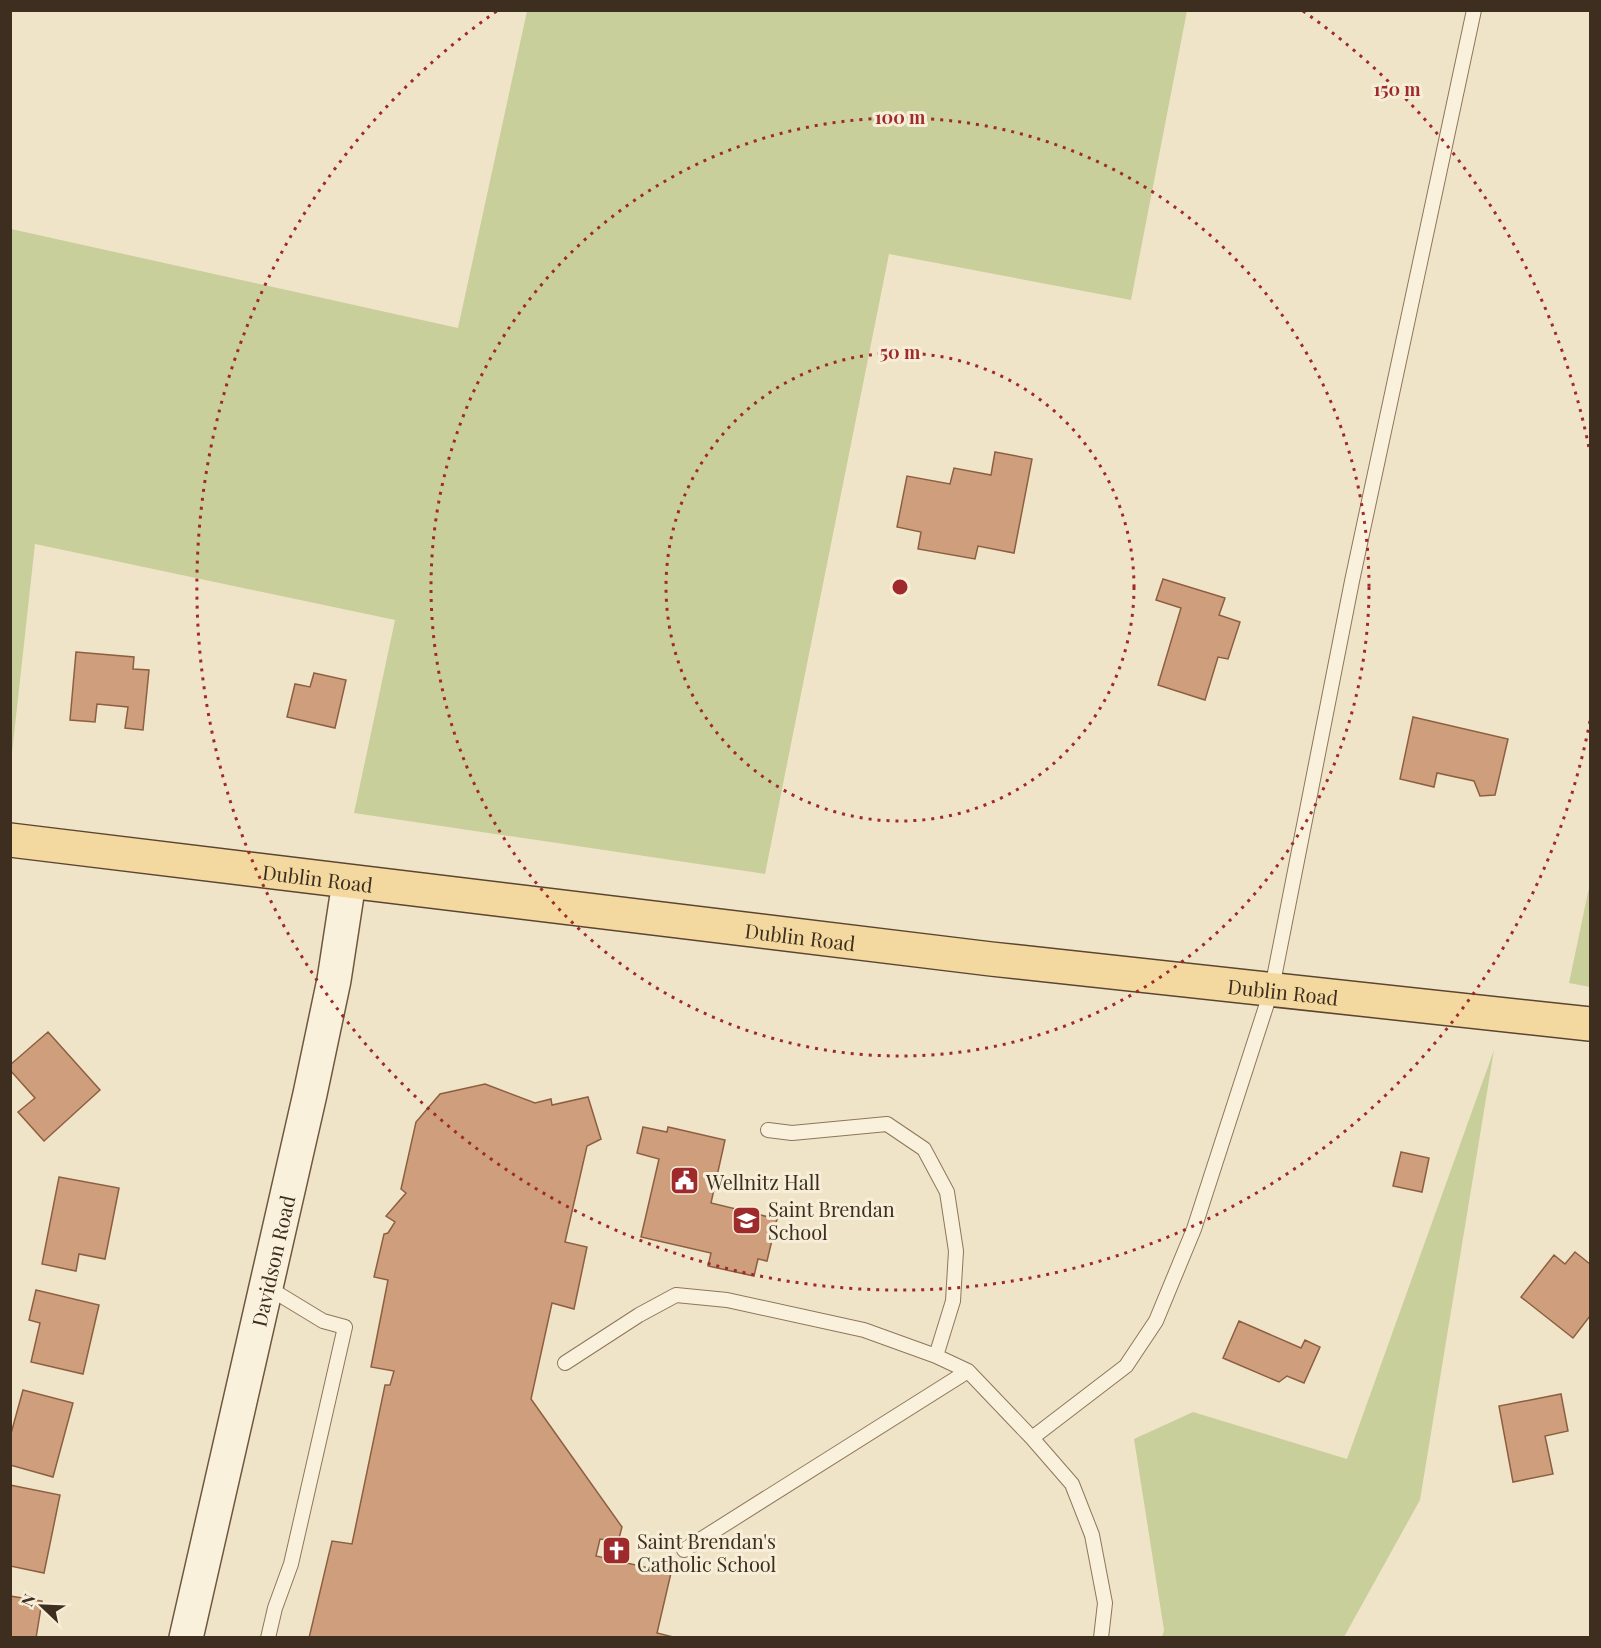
<svg xmlns="http://www.w3.org/2000/svg" width="1601" height="1648" viewBox="0 0 1601 1648" font-family="'Playfair Display',serif">
  <style>
    .green { fill: #c9cf9b }
    .building { fill: #cf9f7d; stroke: #8d5f41; stroke-width: 1.5 }
    .lines { fill: none; stroke-linecap: round; stroke-linejoin: round }
    .lane-casing { stroke: #8d765c; stroke-width: 16 }
    .secondary-casing { stroke: #6f573f; stroke-width: 36 }
    .primary-casing { stroke: #5b4430; stroke-width: 36 }
    .lane { stroke: #faf1dc; stroke-width: 14 }
    .secondary { stroke: #faf1dc; stroke-width: 33 }
    .primary { stroke: #f3d9a0; stroke-width: 33 }
    .ring { fill: none; stroke: #9e2a2b; stroke-width: 3; stroke-dasharray: 3 6 }
    .labels { text-anchor: middle; dominant-baseline: central; stroke-width: 6; stroke-linejoin: round; paint-order: stroke }
    .street-label { font-size: 20px; fill: #3d2e20; stroke: #f7eed8 }
    .poi-label { font-size: 20px; fill: #3d2e20; stroke: #f7eed8; text-anchor: start }
    .centre { fill: #9e2a2b; stroke: #f7eed8; stroke-width: 3 }
    .ring-label { font-size: 18px; text-anchor: middle; font-weight: bold; fill: #9e2a2b; stroke: #f7eed8; stroke-width: 6; stroke-linejoin: round; paint-order: stroke }
  </style>
  <rect width="100%" height="100%" fill="#f0e4c8"/>
  <path class="green" d="M527,11H1187L1131,300L889,254L765,874L354,813L395,620L35,544L11,762V229L458,328Z
    M1590,883V987L1569,983Z
    M1494,1050L1420,1500L1344,1637H1162L1164,1630L1134,1439L1193,1412L1347,1459Z"/>
  <path class="building" d="M995,452L1032,459L1014,553L978,546L975,559L918,549L921,532L897,527L907,476L950,484L954,468L991,475Z
    M1163,579L1225,598L1219,615L1240,622L1228,659L1218,657L1205,700L1158,685L1181,608L1156,600Z
    M76,652L134,657L133,669L149,670L143,730L125,728L128,707L97,704L95,722L70,720Z
    M314,673L346,680L335,728L287,717L295,684L310,687Z
    M1413,717L1508,739L1495,795L1480,796L1474,781L1437,773L1434,787L1400,779Z
    M48,1032L100,1090L44,1141L18,1112L35,1098L10,1070V1065Z
    M485,1084L535,1103L551,1099L552,1105L588,1097L601,1139L587,1146L565,1242L587,1247L574,1309L552,1303L531,1399L622,1527L618,1542L600,1539L596,1556L671,1573L657,1633L677,1638H309L332,1541L352,1544L385,1385H390L394,1371L371,1367L388,1280L374,1277L384,1234L388,1233L395,1222L386,1216L406,1193L401,1189L416,1122L440,1094Z
    M643,1127L667,1132L668,1127L725,1140L711,1203L777,1219L767,1261L758,1259L754,1276L708,1266L711,1253L641,1237L659,1159L637,1153Z
    M1401,1152L1429,1158L1422,1192L1393,1186Z
    M59,1177L119,1188L105,1259L79,1254L76,1271L42,1264Z
    M1575,1252L1590,1264V1316L1573,1338L1521,1297L1554,1255L1565,1264Z
    M36,1290L99,1305L83,1374L31,1362L40,1323L29,1320Z
    M1239,1321L1301,1348L1305,1340L1320,1347L1304,1383L1287,1376L1279,1382L1223,1358Z
    M23,1390L73,1403L53,1477L10,1465V1437Z
    M1561,1394L1568,1431L1545,1436L1553,1474L1513,1482L1499,1406Z
    M10,1485L60,1495L44,1573L10,1566Z
    M10,1596L42,1601L36,1638H10Z"/>
  <g class="lines">
    <defs>
      <path id="lane" d="M768,1130L792,1133L887,1124L924,1149L947,1192L956,1251L953,1301L936,1356
        M267,1287L323,1321L345,1327L291,1564L275,1608L268,1638
        M565,1363L639,1315L676,1295L727,1300L864,1330L936,1356L968,1371L1032,1438L1072,1484L1092,1535L1105,1603L1101,1638
        M1032,1438L1126,1366L1156,1321L1194,1229L1272,988L1352,581L1474,10
        M684,1550L968,1371"/>
      <g id="secondary">
        <path id="s1" d="M186,1638L310,1094L334,980L349,882"/>
      </g>
      <g id="primary">
        <path id="s2" d="M10,840L991,959L1590,1024"/>
      </g>
    </defs>
    <use href="#lane" class="lane-casing"/>
    <use href="#secondary" class="secondary-casing"/>
    <use href="#primary" class="primary-casing"/>
    <use href="#lane" class="lane"/>
    <use href="#secondary" class="secondary"/>
    <use href="#primary" class="primary"/>
  </g>
  <g class="ring">
    <circle cx="900" cy="587" r="234"/>
    <circle cx="900" cy="587" r="469"/>
    <path d="M1590 721A703 703 0 1 1 497 11M1303 11A703 703 0 0 1 1590 453"/>
  </g>
  <defs>
    <symbol id="civic-square" viewBox="-11 -11 22 22"><rect x="-9" y="-9" width="18" height="18" rx="4" fill="#9e2a2b" stroke="#f7eed8"/><path d="M-.6-6.5H3V-4.5H.6V-3L4-1V1h2V6H-6V1h2V-1L-.6-3ZM-1.2 2.5V6h2.4V2.5Z" fill="#fff"/></symbol>
    <symbol id="school-square" viewBox="-11 -11 22 22"><rect x="-9" y="-9" width="18" height="18" rx="4" fill="#9e2a2b" stroke="#f7eed8"/><path d="M0-5L7-2L0 1L-7-2ZM-4 1L0 2.5L4 1V4Q0 6-4 4Z" fill="#fff"/></symbol>
    <symbol id="church-square" viewBox="-11 -11 22 22"><rect x="-9" y="-9" width="18" height="18" rx="4" fill="#9e2a2b" stroke="#f7eed8"/><path d="M-1.2-6h2.4v3.5h3.3v2.4h-3.3V6h-2.4V-.1h-3.3v-2.4h3.3Z" fill="#fff"/></symbol>
  </defs>
  <g fill-rule="evenodd">
    <use href="#civic-square" x="668" y="1164" width="33" height="33"/>
    <use href="#school-square" x="730" y="1204" width="33" height="33"/>
    <use href="#church-square" x="600" y="1534" width="33" height="33"/>
  </g>
  <g class="labels">
    <g class="street-label">
      <text stroke="none"><textPath href="#s2" startOffset="310">Dublin Road</textPath></text>
      <text stroke="none"><textPath href="#s2" startOffset="796">Dublin Road</textPath></text>
      <text stroke="none"><textPath href="#s2" startOffset="1282">Dublin Road</textPath></text>
      <text stroke="none"><textPath href="#s1" startOffset="387">Davidson Road</textPath></text>
    </g>
    <g class="poi-label">
      <text x="706" y="1181">Wellnitz Hall</text>
      <text x="768" y="1208">Saint Brendan<tspan x="768" dy="23">School</tspan></text>
      <text x="637" y="1540">Saint Brendan's<tspan x="637" dy="23">Catholic School</tspan></text>
    </g>
  </g>
  <circle cx="900" cy="587" r="9" class="centre"/>
  <g class="ring-label">
    <text x="1397" y="96">150 m</text>
    <text x="900" y="124">100 m</text>
    <text x="900" y="359">50 m</text>
  </g>
  <rect width="1601" height="1648" fill="none" stroke="#3d2e20" stroke-width="24"/>
  <g transform="translate(42 1606) rotate(293)" stroke="#f7eed8" stroke-width="4.5" paint-order="stroke">
  <path d="M0-4.5L10 22L0 15L-10 22Z" fill="#3d2e20"/>
  <text y="-9" font-size="16" font-weight="bold" text-anchor="middle" fill="#3d2e20">N</text>
  </g>
</svg>
